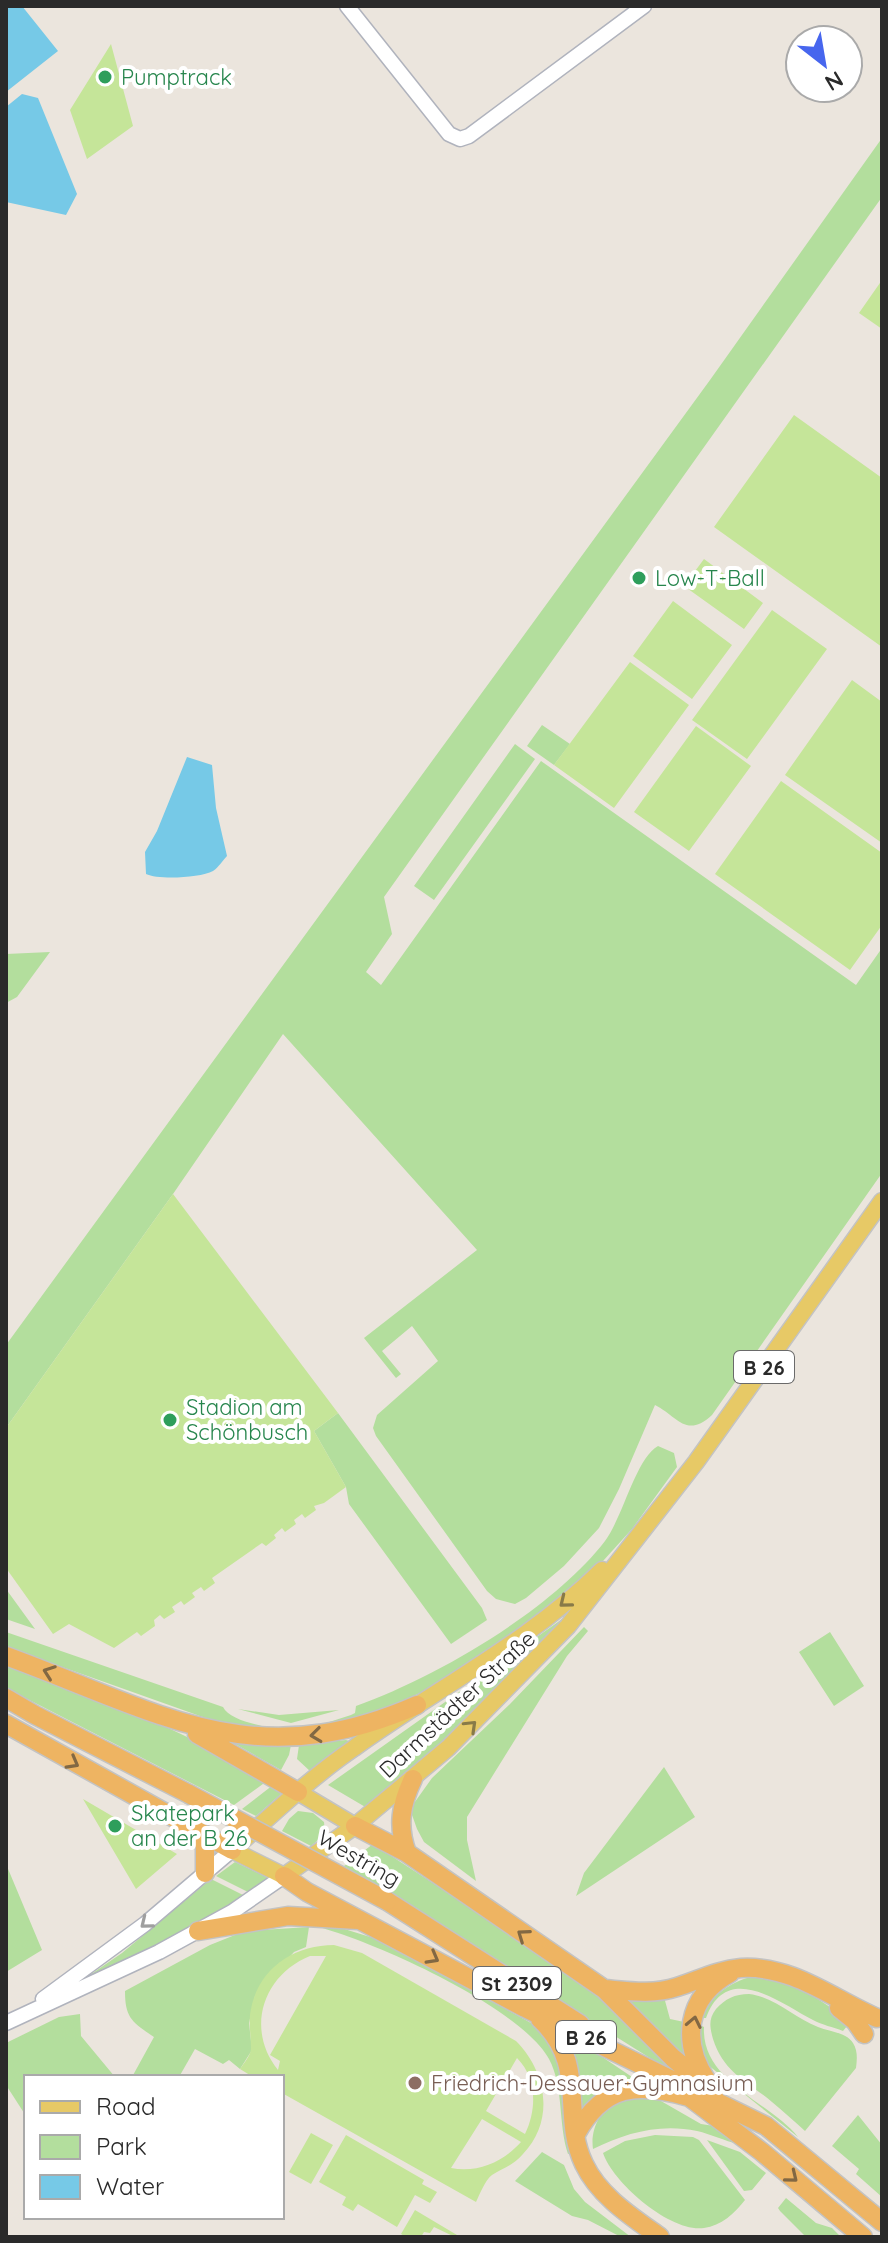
<svg xmlns="http://www.w3.org/2000/svg" width="888" height="2243" viewBox="0 0 888 2243" font-family="Quicksand,sans-serif">
  <style>
    .green { fill: #b3de9d }
    .pitch { fill: #c5e599; fill-rule: evenodd }
    .water { fill: #76c9e7 }
    .lines { fill: none; stroke-linecap: round; stroke-linejoin: round }
    .tertiary-casing { stroke: #b0b3bd; stroke-width: 17 }
    .secondary-casing { stroke: #b0b3bd; stroke-width: 17 }
    .primary-casing { stroke: #c3c3c3; stroke-width: 19 }
    .trunk-casing { stroke: #c3c3c3; stroke-width: 21 }
    .tertiary { stroke: #fff; stroke-width: 14 }
    .secondary { stroke: #fff; stroke-width: 14 }
    .primary { stroke: #e7c966; stroke-width: 16 }
    .trunk { stroke: #eeb462; stroke-width: 18 }
    .trunk-bridge-casing { stroke: #c3c3c3; stroke-width: 21; stroke-linecap: butt }
    .trunk-bridge { stroke: #eeb462; stroke-width: 18 }
    .oneway { stroke: #887a48 }
    .oneway2 { stroke: #826843 }
    .oneway3 { stroke: #9f9f9f }
    .leisure-dot { fill: #2e9e5b; stroke: #fff; stroke-width: 3 }
    .education-dot { fill: #8d6e63; stroke: #fff; stroke-width: 3 }
    .labels { text-anchor: middle; dominant-baseline: central; stroke-width: 8; stroke-linejoin: round; paint-order: stroke }
    .shield { fill: #fff; stroke: #6a6a6a; stroke-width: 2 }
    .shield-label { font-size: 20px; font-weight: bold; fill: #2a2a2a }
    .leisure-label { font-size: 22px; fill: #27864d; stroke: #fff; text-anchor: start }
    .street-label { font-size: 22px; fill: #2a2a2a; stroke: #fff }
    .education-label { font-size: 22px; fill: #785e54; stroke: #fff; text-anchor: start }
  </style>
  <rect width="100%" height="100%" fill="#ebe5dd"/>
  <path class="green" d="M882,138V197L384,897L392,934L366,972L381,985L541,761L856,985L882,948V1173L712,1415C686,1439 677,1416 655,1405L619,1489L599,1528L564,1566L526,1598L515,1604L496,1599L487,1591L376,1436L373,1428L377,1415L438,1361L412,1326L382,1351L401,1374L396,1378L364,1338L477,1250L283,1034L173,1194L6,1428V1345L710,380Z
    M542,725L570,744L554,765L527,746Z
    M515,744L535,759L434,900L414,886Z
    M50,952L17,997L6,1003V954Z
    M338,1413L482,1608L487,1620L451,1644L349,1504L346,1487L314,1431Z
    M658,1446L674,1453L677,1467L632,1529L603,1561L560,1600L453,1675L422,1692L361,1720L323,1724L351,1715L355,1713L356,1706C437,1677 552,1610 605,1541C623,1517 636,1458 658,1446Z
    M6,1589L35,1629L6,1619Z
    M565,1617L463,1729L367,1808L328,1785Z
    M584,1627L588,1631L567,1656L467,1817V1840L476,1881L424,1842L417,1829L411,1812L412,1806L432,1778L510,1704Z
    M6,1632L223,1707C230,1722 269,1727 285,1731L286,1734L214,1721L6,1647Z
    M830,1632L864,1686L834,1706L799,1652Z
    M6,1663C95,1696 186,1730 267,1781L234,1805L6,1688Z
    M238,1709L279,1715L339,1710L291,1723Z
    M346,1740L349,1741L348,1744L311,1772L297,1759L299,1745Z
    M230,1741L291,1745L289,1755L281,1770Z
    M664,1767L695,1817L576,1896L584,1873Z
    M273,1785L281,1794L256,1816L242,1809Z
    M298,1811L313,1813L324,1822L325,1834L311,1846L282,1831L289,1819Z
    M373,1844L584,1982L680,2072L677,2075L344,1866Z
    M235,1862L271,1879L252,1894L216,1876Z
    M6,1864L42,1950L6,1972Z
    M211,1879L247,1897L185,1933L68,1990L122,1953Z
    M325,1923L383,1941L547,2032L560,2049L572,2153L568,2154C558,2124 564,2087 549,2059C520,2006 366,1937 307,1924Z
    M309,1927L306,1947L294,1952L255,1996L249,2023L252,2050L240,2069L229,2060L223,2064L195,2049L179,2077H132L154,2037C132,2022 125,2018 125,1991L210,1945L245,1931Z
    M747,1978C786,1975 820,2000 851,2021L843,2031C833,2027 822,2025 813,2020C780,2003 727,1960 706,2018H702C710,1997 726,1985 747,1978Z
    M749,1994C775,1997 794,2018 818,2027C830,2032 846,2032 853,2043C858,2051 857,2060 856,2068L805,2131C794,2121 783,2111 772,2102C746,2080 724,2073 713,2039C710,2028 708,2019 716,2009C725,1999 735,1994 749,1994Z
    M664,1997L670,2019L689,2023L690,2048L686,2058L627,2000Z
    M80,2014L81,2036L115,2077H26V2116L6,2085V2043L59,2017Z
    M700,2025L704,2027C701,2081 771,2103 798,2137L708,2065L699,2039Z
    M568,2034L641,2083L582,2116C583,2088 579,2061 564,2037Z
    M654,2097L701,2124L714,2126L739,2144C724,2141 711,2134 697,2131C660,2123 625,2133 593,2149C590,2129 601,2107 620,2100C630,2096 644,2098 654,2097Z
    M858,2115L882,2145V2197L856,2174L859,2169L832,2146Z
    M655,2135L693,2137L699,2140L745,2200C735,2213 721,2226 704,2228C671,2233 613,2183 603,2153L625,2141Z
    M707,2140L740,2152L766,2173L752,2190L744,2191Z
    M542,2152L564,2165L574,2189L585,2202L631,2237H621L588,2220L572,2216L515,2181Z
    M786,2198L816,2223L832,2228L841,2237H806L780,2211L778,2208Z"/>
  <path class="pitch" d="M111,44L133,126L87,159L70,110Z
    M882,280V329L859,313Z
    M794,415L882,478V647L714,527Z
    M704,559L763,603L744,629L684,586Z
    M673,601L732,645L692,699L633,656Z
    M772,610L827,649L747,759L692,720Z
    M630,662L689,705L614,808L554,765Z
    M852,680L882,702V843L785,775Z
    M696,726L751,766L689,851L634,812Z
    M781,781L882,853V925L850,970L715,874Z
    M173,1194L338,1413L314,1431L346,1487L324,1503L314,1506L316,1510L305,1518L302,1514L294,1520L296,1524L285,1532L282,1528L274,1535L276,1538L266,1546L262,1543L212,1578L215,1583L204,1591L201,1587L192,1593L195,1597L184,1605L181,1601L172,1607L175,1612L164,1619L160,1615L154,1620L155,1626L141,1636L137,1632L114,1648L69,1624L53,1634L6,1568V1428Z
    M83,1799L177,1854L136,1889Z
    M334,1945L362,1953L516,2041C547,2072 555,2121 523,2154C514,2165 503,2168 492,2175C485,2180 480,2194 476,2202L282,2093V2077H253L240,2069C244,2063 252,2054 251,2047C251,2034 248,2022 251,2009C259,1968 294,1945 334,1945ZM310,1956H326L270,2055L280,2061L278,2070C245,2029 263,1975 310,1956ZM517,2058C537,2078 537,2109 525,2134L486,2111ZM482,2119L521,2142C503,2162 478,2173 451,2168Z
    M311,2133L333,2145L311,2184L289,2172Z
    M346,2135L424,2180L422,2184L437,2192L430,2203L415,2195L397,2227L358,2204L353,2211L342,2205L346,2197L319,2182Z
    M415,2210L457,2235L455,2237L434,2227L430,2233L424,2232L421,2237H406L401,2234Z"/>
  <path class="water" d="M6,6H22L58,51L6,92Z
    M22,94L38,98L77,194L66,215L6,202V107Z
    M187,757L212,765L216,808L227,856C222,861 219,867 213,871C200,878 158,880 146,874L145,852L157,831Z"/>
  <g class="lines">
    <defs>
      <path id="tertiary" d="M347,6L449,134L460,139L469,136L644,6"/>
      <path id="secondary" d="M43,1999L145,1924L232,1850
        M6,2023L159,1952L232,1912L284,1876"/>
      <path id="primary" d="M298,1792L355,1826
        M284,1876L355,1826L448,1748L568,1626L696,1462L882,1201
        M284,1876L232,1850C272,1815 310,1778 354,1748C436,1689 529,1642 602,1570"/>
      <path id="trunk" d="M6,1656C159,1712 253,1777 417,1705
        M6,1698L35,1715L189,1794
        M6,1724L232,1850
        M197,1734L298,1792
        M355,1826L407,1853L604,1989L673,2058L714,2092
        M199,1833L205,1846V1873
        M407,1853C397,1826 401,1804 413,1779
        M284,1876L307,1892L525,2008L766,2126L882,2222
        M387,1901L580,2024
        M198,1931L288,1916L358,1920
        M604,1989C628,1991 653,1995 677,1987C699,1980 718,1970 741,1968C792,1965 833,1999 877,2018
        M839,2008L855,2021L864,2034
        M540,2019C589,2065 560,2114 584,2164C599,2196 632,2217 660,2237
        M707,2081C681,2042 686,1997 730,1973
        M688,2096L762,2152L863,2237
        M576,2134C604,2084 638,2082 689,2097"/>
    </defs>
    <use href="#tertiary" class="tertiary-casing"/>
    <use href="#secondary" class="secondary-casing"/>
    <use href="#primary" class="primary-casing"/>
    <use href="#trunk" class="trunk-casing"/>
    <use href="#tertiary" class="tertiary"/>
    <use href="#secondary" class="secondary"/>
    <use href="#primary" class="primary"/>
    <use href="#trunk" class="trunk"/>
    <defs>
      <path id="trunk-bridge" d="M189,1794L387,1901"/>
    </defs>
    <use href="#trunk-bridge" class="trunk-bridge-casing"/>
    <use href="#trunk-bridge" class="trunk-bridge"/>
  </g>
  <defs><path id="oneway-chevron" d="M-2-3.5L2.5 0L-2 3.5" fill="none" stroke-width="1.6" stroke-linecap="round" stroke-linejoin="round" transform="scale(2)"/></defs>
  <g class="oneway">
    <use href="#oneway-chevron" transform="translate(565 1602) rotate(141)"/>
    <use href="#oneway-chevron" transform="translate(471 1726) rotate(-44)"/>
  </g>
  <g class="oneway2">
    <use href="#oneway-chevron" transform="translate(49 1672) rotate(-160)"/>
    <use href="#oneway-chevron" transform="translate(316 1735) rotate(173)"/>
    <use href="#oneway-chevron" transform="translate(73 1763) rotate(29)"/>
    <use href="#oneway-chevron" transform="translate(523 1935) rotate(-145)"/>
    <use href="#oneway-chevron" transform="translate(433 1958) rotate(29)"/>
    <use href="#oneway-chevron" transform="translate(694 2022) rotate(-78)"/>
    <use href="#oneway-chevron" transform="translate(792 2177) rotate(39)"/>
  </g>
  <use class="oneway3" href="#oneway-chevron" transform="translate(146 1923) rotate(141)"/>
  <g class="leisure-dot">
    <circle cx="105" cy="77" r="8"/>
    <circle cx="639" cy="578" r="8"/>
    <circle cx="170" cy="1420" r="8"/>
    <circle cx="115" cy="1826" r="8"/>
  </g>
  <circle class="education-dot" cx="415" cy="2083" r="8"/>
  <g class="labels">
    <g class="shield">
      <rect x="734" y="1351" width="60" height="32" rx="6"/>
      <rect x="473" y="1967" width="88" height="32" rx="6"/>
      <rect x="556" y="2021" width="60" height="32" rx="6"/>
    </g>
    <g class="shield-label">
      <text x="764" y="1367">B 26</text>
      <text x="517" y="1983">St 2309</text>
      <text x="586" y="2037">B 26</text>
    </g>
    <g class="leisure-label">
      <text x="121" y="77">Pumptrack</text>
      <text x="655" y="578">Low-T-Ball</text>
      <text x="186" y="1407">Stadion am<tspan x="186" dy="25">Schönbusch</tspan></text>
      <text x="131" y="1813">Skatepark<tspan x="131" dy="25">an der B 26</tspan></text>
    </g>
    <g class="street-label">
      <text transform="translate(457 1704) rotate(-43)">Darmstädter Straße</text>
      <text transform="translate(359 1858) rotate(30)">Westring</text>
    </g>
    <g class="education-label">
      <text x="431" y="2083">Friedrich-Dessauer-Gymnasium</text>
    </g>
  </g>
  <rect width="888" height="2243" fill="none" stroke="#2a2a2a" stroke-width="16"/>
  <rect x="24" y="2075" width="260" height="144" fill="#ffffff" stroke="#aaaaaa" stroke-width="2"/>
  <rect x="40" y="2101" width="40" height="12" fill="#e7c966" stroke="#aaaaaa" stroke-width="2"/>
  <text x="96" y="2115" font-size="24" fill="#2a2a2a">Road</text>
  <rect x="40" y="2135" width="40" height="24" fill="#b3de9d" stroke="#aaaaaa" stroke-width="2"/>
  <text x="96" y="2155" font-size="24" fill="#2a2a2a">Park</text>
  <rect x="40" y="2175" width="40" height="24" fill="#76c9e7" stroke="#aaaaaa" stroke-width="2"/>
  <text x="96" y="2195" font-size="24" fill="#2a2a2a">Water</text>
  <g transform="translate(824 64) rotate(149)"><circle r="38" fill="#ffffff" stroke="#aaaaaa" stroke-width="2"/>
  <path d="M0-6L14 30L0 20L-14 30Z" fill="#4766ee"/>
  <text y="-12" font-size="22" font-weight="bold" text-anchor="middle" fill="#2a2a2a">N</text>
  </g>
</svg>
